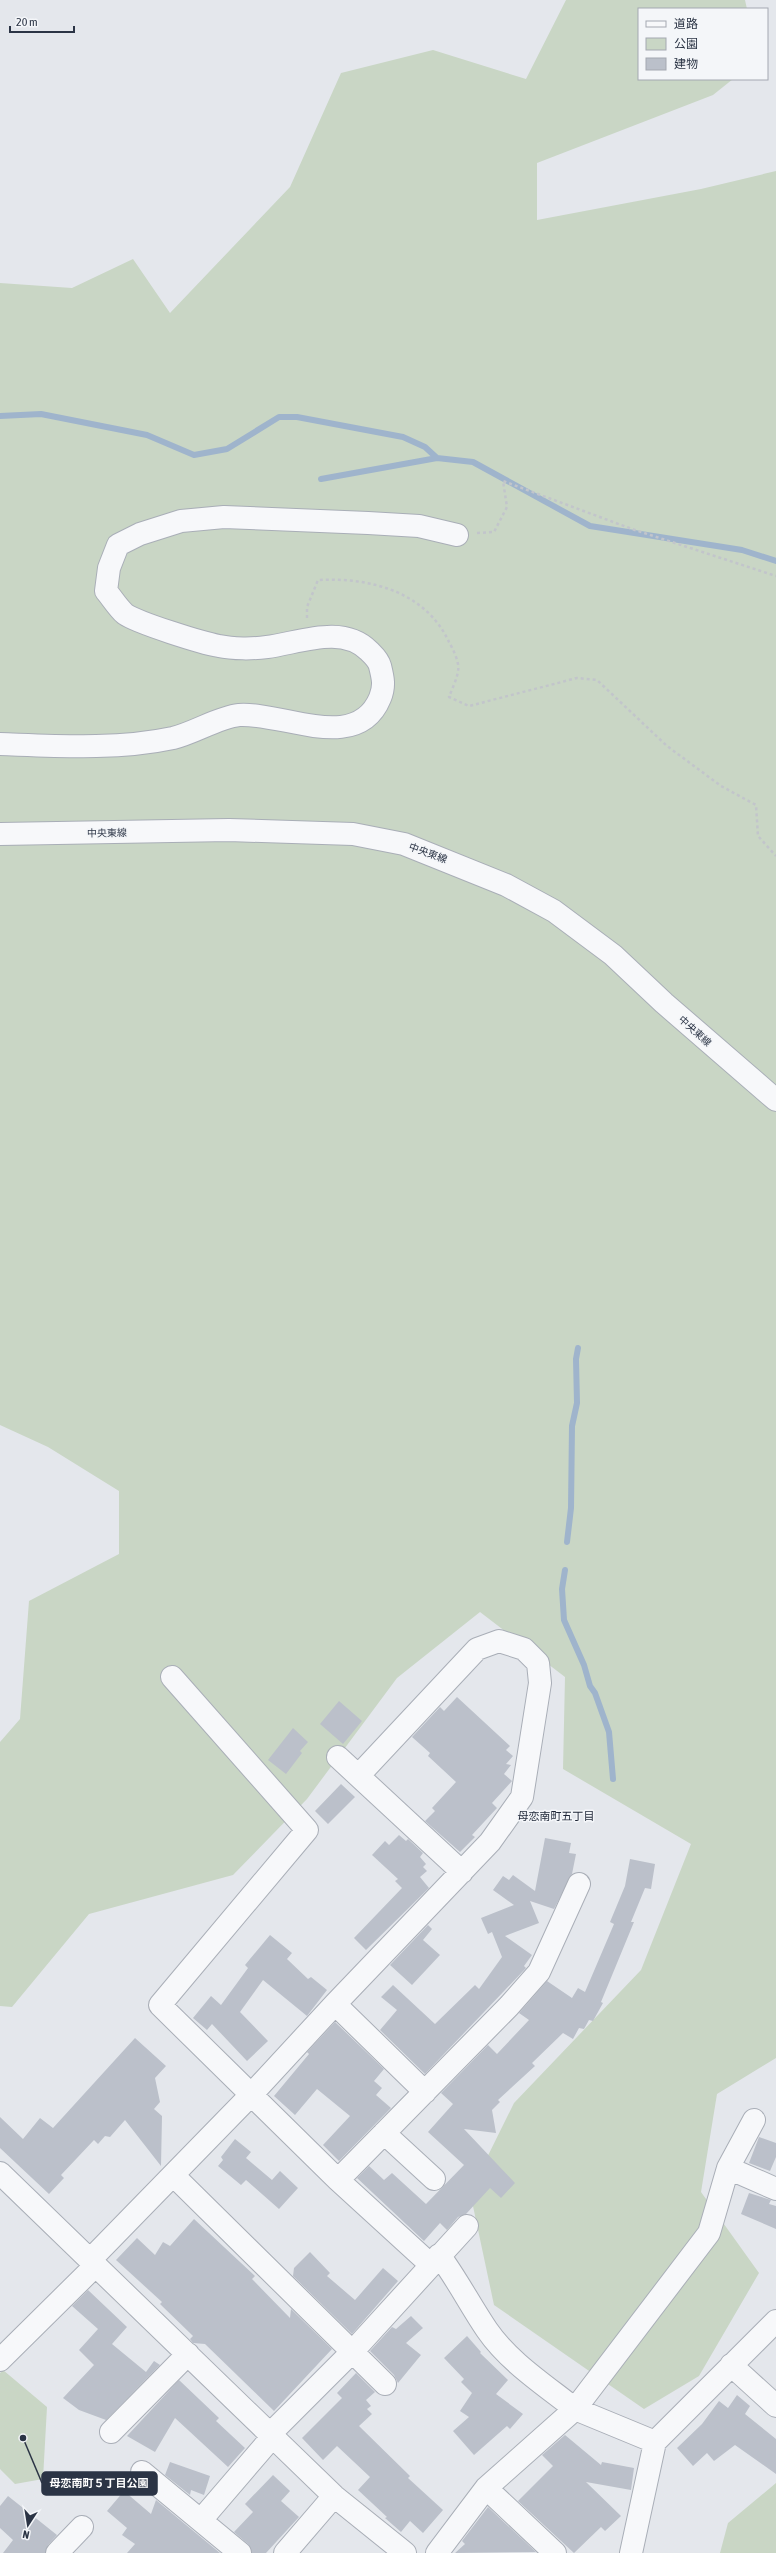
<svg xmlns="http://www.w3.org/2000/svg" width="776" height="2553" viewBox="0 0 776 2553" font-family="'Asap Condensed','Noto Sans JP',sans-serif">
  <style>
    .green { fill: #c9d6c5 }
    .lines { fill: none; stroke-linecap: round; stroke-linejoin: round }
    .stream { stroke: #9fb4cc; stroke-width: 6 }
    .building { fill: #bbc0ca }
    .minor-casing { stroke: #a9aeb7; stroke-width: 24 }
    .tertiary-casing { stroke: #a9aeb7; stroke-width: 24 }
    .path { stroke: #c2c5cb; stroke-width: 2.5; stroke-dasharray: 3 3; stroke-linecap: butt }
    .minor { stroke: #f7f8fa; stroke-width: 22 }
    .tertiary { stroke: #f7f8fa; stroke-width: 22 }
    .labels { text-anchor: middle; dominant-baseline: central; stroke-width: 3; stroke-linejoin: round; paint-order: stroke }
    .street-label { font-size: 10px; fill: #2b3445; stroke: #f4f6f9 }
    .neighbourhood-label { font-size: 11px; fill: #1d2536; stroke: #f4f6f9 }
    .leader { fill: none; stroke: #2b3445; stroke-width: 1.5 }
    .callout-dot { fill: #2b3445; stroke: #f4f6f9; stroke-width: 1.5 }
    .callout { fill: #2b3445; stroke: #2b3445; stroke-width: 1.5 }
    .callout-label { font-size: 11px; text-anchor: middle; font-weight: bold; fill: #fff }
  </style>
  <rect width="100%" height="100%" fill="#e4e7ec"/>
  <path class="green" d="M566,0H745L747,9H639V79H733L713,95L537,163V220L701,189L776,171V2058L717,2094L701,2192L759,2273L699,2376L644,2409L494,2305L470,2192L514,2103L641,1970L691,1844L563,1769L565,1677L480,1612L397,1678L307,1799L233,1875L89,1914L12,2007L0,2006V1742L20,1719L29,1601L119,1554V1491L48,1447L0,1425V283L72,288L133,259L170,313L290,187L341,73L433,50L526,79Z
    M3,2370L47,2407L43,2479L15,2484L0,2469V2373Z
    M776,2483V2553H720L728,2523Z"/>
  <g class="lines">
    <path class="stream" d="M0,416L41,414L147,435L194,455L227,449L279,417H297L403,437L425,447L437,458L473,462L590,526L742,550L776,561
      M321,479L437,458
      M567,1542L571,1508L572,1426L577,1403L576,1359L578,1348
      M565,1570L562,1589L564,1620L584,1665L590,1686L595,1693L609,1732L613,1779"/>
  </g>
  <path class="building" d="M457,1697L510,1746L506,1750L513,1756L506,1764L511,1765L504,1774L512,1781L492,1803L497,1808L472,1835L475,1837L460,1852L425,1821L435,1811L432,1808L456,1782L428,1756L430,1753L412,1737L440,1707L444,1711Z
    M339,1701L362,1721L343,1744L320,1724Z
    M293,1728L308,1742L300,1751L302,1753L286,1774L268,1760Z
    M341,1784L355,1797L328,1824L315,1811Z
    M399,1835L406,1841L408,1839L423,1853L420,1857L426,1864L423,1867L427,1871L420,1877L429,1888L366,1950L354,1938L402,1888L395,1881L398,1879L372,1855L385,1841L389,1845Z
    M545,1838L571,1843L569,1853L576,1854L572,1874L554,1909L530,1901L539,1923L505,1936L532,1955L524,1966L526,1968L425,2074L380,2030L397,2010L381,1997L393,1985L435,2024L475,1985L479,1989L502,1957L492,1932L488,1934L481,1918L514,1905L493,1890L503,1876L509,1880L513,1875L535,1891Z
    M630,1859L655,1864L651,1889L645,1888L631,1922H634L601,2002L603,2003L593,2021L589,2020L584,2029L579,2028L573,2039L563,2033L532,2063L535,2066L498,2100L500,2102L492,2110L496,2133L464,2129L515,2183L501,2198L490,2188L466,2214L458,2217L447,2230L440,2223L424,2241L357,2178L369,2166L384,2180L392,2173L426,2204L464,2165L428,2132L453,2104L441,2093L488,2045L497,2054L529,2020L519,2013L547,1981L572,1998L578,1988L585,1992L614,1924L610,1922L625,1886Z
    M428,1925L432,1929L423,1940L440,1955L412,1985L390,1965Z
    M270,1935L292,1953L287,1959L308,1979L311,1977L327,1990L307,2016L263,1980L240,2012L268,2041L247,2061L212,2024L207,2030L193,2018L211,1996L221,2005L248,1968L245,1965Z
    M335,2022L384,2069L374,2081L382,2088L376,2095L391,2108L339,2161L323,2145L350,2116L317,2089L295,2115L274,2096L309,2054L307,2052Z
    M135,2038L166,2066L155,2078L160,2102L154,2109L162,2116L161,2166L125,2120L110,2137L105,2136L98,2144L94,2140L61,2175L64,2178L49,2194L0,2148V2117L23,2139L40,2118L53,2128Z
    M759,2137L776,2143V2157L770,2171L749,2163Z
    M235,2139L251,2152L246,2158L272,2180L280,2171L298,2188L279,2209L246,2180L241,2185L218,2166L223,2160L221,2157Z
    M749,2193L771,2200L769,2204L776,2206V2229L741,2214Z
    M194,2219L255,2276L252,2279L290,2318L291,2309L332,2349L274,2411L205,2344L193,2343L190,2339L193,2336L160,2304L162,2302L116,2260L137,2238L155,2255L163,2242L170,2246Z
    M310,2252L330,2273L327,2276L355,2300L383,2268L398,2281L352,2334L293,2276L294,2268Z
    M88,2290L127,2327L112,2344L146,2372L154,2361L160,2365L106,2420L79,2410L63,2398L94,2365L79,2350L98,2329L72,2306Z
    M411,2316L423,2328L406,2343L421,2355L398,2383L394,2375L370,2351L392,2327L396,2329Z
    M467,2336L481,2352L480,2353L508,2380L496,2394L523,2414L510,2429L507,2426L474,2455L453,2431L469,2417L460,2411L472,2393L461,2382L464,2379L444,2358Z
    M356,2373L375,2392L366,2400L371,2406L367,2409L372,2414L359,2426L410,2476L408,2478L443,2510L423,2533L410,2521L401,2532L385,2518L387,2517L358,2490L370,2477L337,2446L323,2460L302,2438L342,2398L337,2393Z
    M179,2380L219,2418L216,2421L245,2448L228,2467L175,2418L155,2452L127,2436Z
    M737,2395L750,2406L745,2414L776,2439V2474L735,2445L714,2461L707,2453L693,2466L677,2448L702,2424L719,2401L728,2408Z
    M565,2435L601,2465L602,2462L634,2468L631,2490L586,2482L621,2516L605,2531L601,2527L574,2553L518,2501L553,2466L542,2455Z
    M170,2462L210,2476L204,2495L191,2490L190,2495L165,2475Z
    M273,2475L290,2491L281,2501L299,2517L266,2553H252L248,2544L234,2532L253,2512L245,2504Z
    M124,2491L151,2514L156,2500L220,2553H127L135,2544L122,2535L127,2528L107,2511Z
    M8,2496L57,2535L48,2545L45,2553H3L13,2540L0,2528V2506Z
    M488,2507L536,2552L455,2553L465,2544L462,2541Z"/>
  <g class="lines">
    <defs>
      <path id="minor" d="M0,744C57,746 117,750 173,738C194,733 219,717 239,715C283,712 357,754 380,698C385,686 383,678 380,666C378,659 374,656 369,651C342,624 299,643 267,647C253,649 233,649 219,646C202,643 138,623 125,614C118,608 112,598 106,591L109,568L118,545L140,534L181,521L224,517L368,523L419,526L457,535
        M172,1677L307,1830L160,2005L338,2180L509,2006L539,1972L579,1884
        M338,1757L462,1872
        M335,2004L425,2092
        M384,2133L434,2179
        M728,2168L776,2189
        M0,2173L334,2496L405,2553
        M173,2175L385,2384
        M338,2180L431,2265
        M439,2255C457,2279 470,2305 487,2330C509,2362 545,2385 575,2409L709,2233L728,2168L754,2120
        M91,2259L250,2096L335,2004L490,1842L522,1797L540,1683L538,1663L524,1649L499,1641L477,1649L359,1775
        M0,2360L96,2265
        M731,2365L776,2406
        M111,2432L188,2354
        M270,2434L353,2351L467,2226
        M142,2472L240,2553
        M486,2488L555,2553
        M201,2520L273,2436
        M57,2553L82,2527
        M285,2553L334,2496
        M437,2553L486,2488L575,2409L655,2442L776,2321
        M631,2553L655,2442"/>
      <path id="tertiary" d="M0,834L229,830L353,834L404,844L506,885L554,911L613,955L664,1003L776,1100"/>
    </defs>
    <use href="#minor" class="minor-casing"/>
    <use href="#tertiary" class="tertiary-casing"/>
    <path class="path" d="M477,533L494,532L507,507L503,481L632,529L776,576
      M307,618V607L318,580C370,577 426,592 449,642C453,649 460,663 458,671C457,679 452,689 449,697L469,706L577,678L597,680L667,746L721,786L756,805L758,836L776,856"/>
    <use href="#minor" class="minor"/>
    <use href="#tertiary" class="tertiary"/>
  </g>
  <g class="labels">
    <g class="street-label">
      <text transform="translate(107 833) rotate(-1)">中央東線</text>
      <text transform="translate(428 853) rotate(20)">中央東線</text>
      <text transform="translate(695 1031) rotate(42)">中央東線</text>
    </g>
    <g class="neighbourhood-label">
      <text x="556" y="1816">母恋南町五丁目</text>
    </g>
  </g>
  <path class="leader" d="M23 2438L42 2483"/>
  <circle class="callout-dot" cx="23" cy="2438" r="4"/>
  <rect class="callout" x="42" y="2472" width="115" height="23" rx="4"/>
  <g class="callout-label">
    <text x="99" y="2487">母恋南町５丁目公園</text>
  </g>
  <rect x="638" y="8" width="130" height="72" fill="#f4f6f9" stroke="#a4a8b1"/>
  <rect x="646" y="21" width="20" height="6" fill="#f7f8fa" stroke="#a4a8b1"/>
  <text x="674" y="28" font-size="12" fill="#2b3445">道路</text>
  <rect x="646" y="38" width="20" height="12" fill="#c9d6c5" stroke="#a4a8b1"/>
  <text x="674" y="48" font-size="12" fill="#2b3445">公園</text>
  <rect x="646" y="58" width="20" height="12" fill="#bbc0ca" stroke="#a4a8b1"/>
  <text x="674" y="68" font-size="12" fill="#2b3445">建物</text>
  <g transform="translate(28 2525) rotate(192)" stroke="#f4f6f9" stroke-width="3" paint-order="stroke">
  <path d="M0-3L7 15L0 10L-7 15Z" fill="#2b3445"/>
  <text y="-6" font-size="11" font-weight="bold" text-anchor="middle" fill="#2b3445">N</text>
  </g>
  <path d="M10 26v6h64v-6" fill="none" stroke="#2b3445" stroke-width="2"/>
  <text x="16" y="26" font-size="12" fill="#2b3445" stroke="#f4f6f9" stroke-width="3" paint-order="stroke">20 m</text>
</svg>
